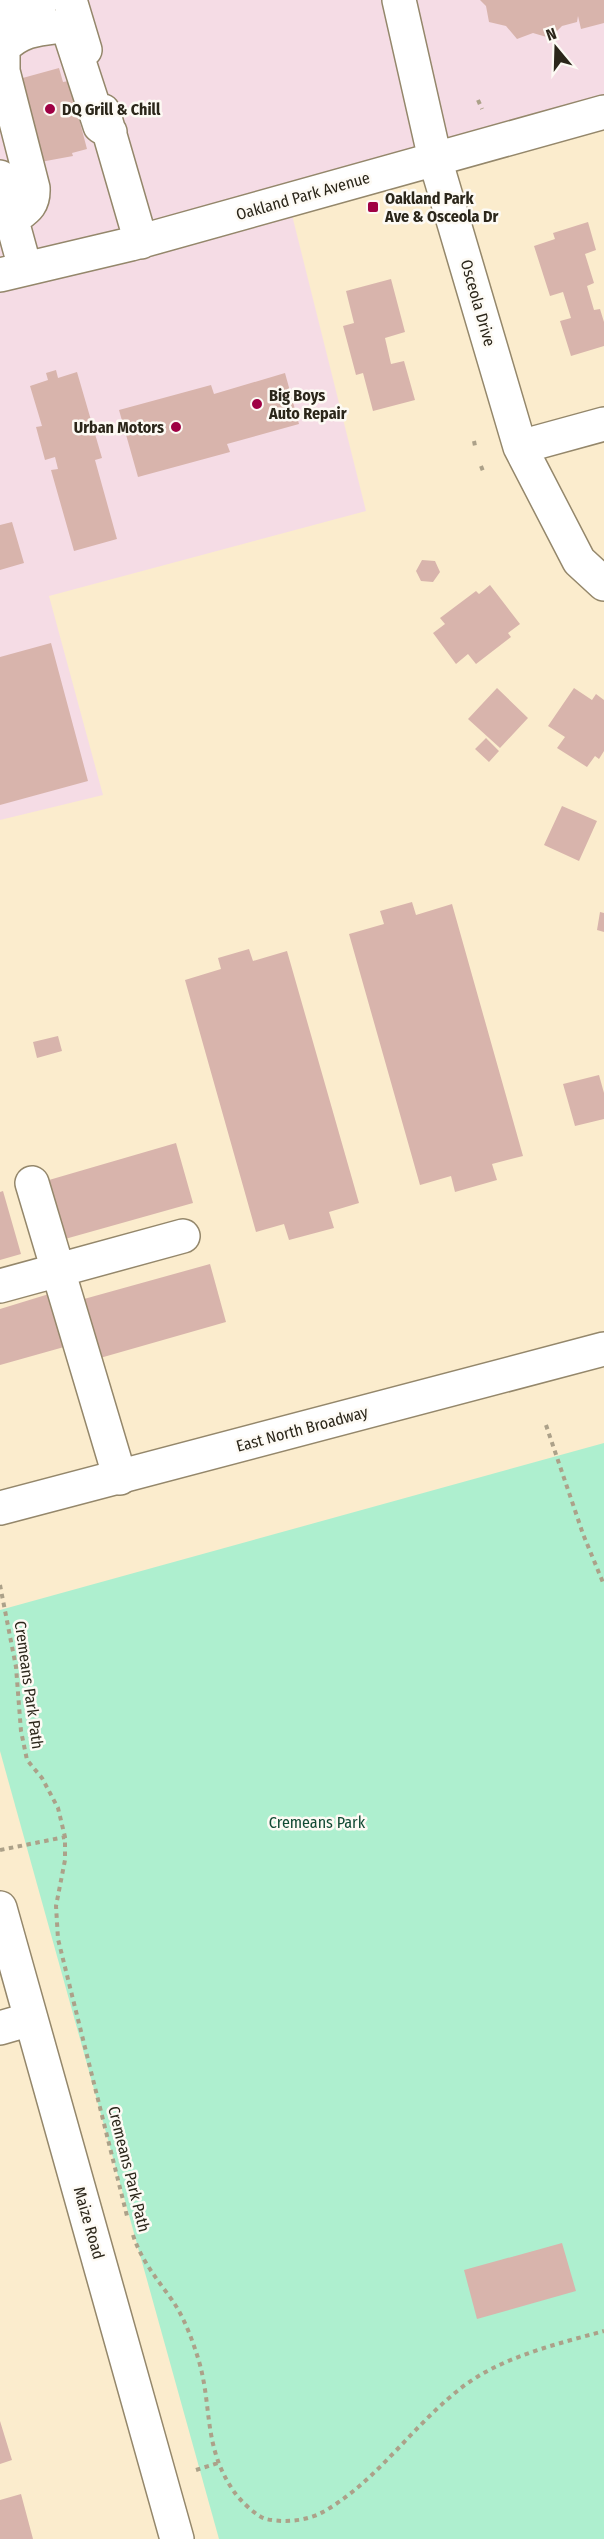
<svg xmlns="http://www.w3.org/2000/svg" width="604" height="2539" viewBox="0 0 604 2539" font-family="'Fira Sans Condensed',sans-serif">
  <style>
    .commercial { fill: #f5dce5 }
    .green { fill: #aeefcf }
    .building { fill: #d8b4ac }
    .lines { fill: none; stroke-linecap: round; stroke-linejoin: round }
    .minor-casing { stroke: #94876b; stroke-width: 36 }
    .major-casing { stroke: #94876b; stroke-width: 36 }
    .path { stroke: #aca189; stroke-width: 4; stroke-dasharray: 4.5 4.5; stroke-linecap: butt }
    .minor { stroke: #fff; stroke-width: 33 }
    .major { stroke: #fff; stroke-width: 33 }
    .poi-dot { fill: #9f0144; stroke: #fdfaf4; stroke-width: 2 }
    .labels { text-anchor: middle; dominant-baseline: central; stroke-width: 5; stroke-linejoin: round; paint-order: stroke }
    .poi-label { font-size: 16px; font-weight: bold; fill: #2b261a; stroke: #fdfaf4; text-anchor: start }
    .street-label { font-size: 16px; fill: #2b261a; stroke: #fdfaf4 }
    .park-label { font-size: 16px; fill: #114a34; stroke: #fdfaf4 }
  </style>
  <rect width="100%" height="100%" fill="#fbeccd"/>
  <path class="commercial" d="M0,0H604V110L286,191L366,511L49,596L103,795L0,820Z"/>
  <path class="green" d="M604,1443V2539H219L0,1751V1610Z"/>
  <path class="building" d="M480,0H604V23L581,29L578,16L577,22L562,26L550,38L533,33L517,39L506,26L489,22L486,6Z
    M59,68L63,82L69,81L87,149L72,153L73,156L35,163L19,79Z
    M588,222L596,250L585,254L594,283L587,286L594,310L600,309L604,322V346L571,356L560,321L571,318L563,292L550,296L534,246L555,239L553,233Z
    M391,279L405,332L385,338L391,364L404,361L415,400L373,411L363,373L356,375L343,326L354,323L346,291Z
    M56,370L58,378L77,372L102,458L95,460L117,539L74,551L51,470L58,469L55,457L45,460L36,427L42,426L30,386L48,380L46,373Z
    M285,373L299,424L227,444L230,452L138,477L119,410L211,385L214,394Z
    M12,522L24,563L0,570V525Z
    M422,560L435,561L440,572L433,582L421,581L416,571Z
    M490,585L520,624L508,633L511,637L476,664L468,654L456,664L433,633L445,624L440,618L476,591L479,594Z
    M51,643L88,781L0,805V657Z
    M497,688L528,718L500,748L468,719Z
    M574,688L592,700L596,694L604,700V751L599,759L595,756L587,767L557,748L565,737L548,726Z
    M486,738L499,751L489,762L475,749Z
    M562,806L597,821L579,861L544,845Z
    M412,902L416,915L452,904L523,1156L492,1164L497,1180L455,1192L451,1176L420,1185L349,934L384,924L380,911Z
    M600,912L604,913V932L597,930Z
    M249,949L253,961L287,951L359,1203L329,1212L334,1228L289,1240L284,1224L256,1232L185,980L221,969L218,958Z
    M58,1036L62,1051L37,1058L33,1042Z
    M599,1075L604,1093V1119L575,1126L563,1084Z
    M176,1143L193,1203L65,1239L49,1180Z
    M3,1191L21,1254L0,1260V1192Z
    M210,1264L226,1322L100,1358L84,1299Z
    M49,1294L64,1347L0,1365V1309Z
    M562,2243L576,2291L477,2319L464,2270Z
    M0,2421L12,2460L0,2464Z
    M21,2494L33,2539H0V2500Z"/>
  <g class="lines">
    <defs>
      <path id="minor" d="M70,0L85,50
        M399,0L435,159L520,447L579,561L604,584
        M0,12L42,0
        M103,111L141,242
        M0,177L25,268
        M11,220C24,210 34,207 33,188L3,71V48C20,30 37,29 61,26L70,34L100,126L110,132
        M0,275L131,244L604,112
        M520,447L604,424
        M32,1183L120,1478
        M0,1286L183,1236
        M0,1908L177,2539
        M0,2028L31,2019"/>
      <path id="major" d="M0,1508L604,1349"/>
    </defs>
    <use href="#minor" class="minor-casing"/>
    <use href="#major" class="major-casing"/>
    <path class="path" d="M478,100L482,109
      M474,441L475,446
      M481,466L483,471
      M546,1425L583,1534L604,1585
      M0,1585L16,1667L21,1731L27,1760L42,1778L58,1808L65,1837V1860L56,1906L58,1939L127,2216
      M0,1850L65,1837
      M133,2235C141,2260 157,2279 172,2300C184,2317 192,2339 198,2358C213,2406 202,2447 235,2493C240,2500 257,2517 266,2519C284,2523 307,2521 323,2512C378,2481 414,2423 465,2385C505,2356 557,2344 604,2331
      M196,2470L218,2463"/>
    <use href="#minor" class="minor"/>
    <use href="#major" class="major"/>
  </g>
  <g class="poi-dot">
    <circle cx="50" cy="109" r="6"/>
    <rect x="367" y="201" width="12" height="12" rx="3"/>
    <circle cx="257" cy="404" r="6"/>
    <circle cx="176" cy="427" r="6"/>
  </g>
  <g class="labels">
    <g class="poi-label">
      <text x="62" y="109">DQ Grill &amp; Chill</text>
      <text x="385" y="198">Oakland Park<tspan x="385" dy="18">Ave &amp; Osceola Dr</tspan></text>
      <text x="269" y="395">Big Boys<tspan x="269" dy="18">Auto Repair</tspan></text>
      <text x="164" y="427" text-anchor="end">Urban Motors</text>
    </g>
    <g class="street-label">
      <text transform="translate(303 196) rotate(-16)">Oakland Park Avenue</text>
      <text transform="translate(478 303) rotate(74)">Osceola Drive</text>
      <text transform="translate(302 1429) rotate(-15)">East North Broadway</text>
      <text transform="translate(29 1685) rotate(82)">Cremeans Park Path</text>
      <text transform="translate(129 2169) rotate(76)">Cremeans Park Path</text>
      <text transform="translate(89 2223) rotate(74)">Maize Road</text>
    </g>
    <g class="park-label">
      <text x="317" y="1822">Cremeans Park</text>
    </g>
  </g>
  <g transform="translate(556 48) rotate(341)" stroke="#fdfaf4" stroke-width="4.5" paint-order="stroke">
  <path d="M0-4.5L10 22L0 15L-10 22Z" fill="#2b261a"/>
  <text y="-9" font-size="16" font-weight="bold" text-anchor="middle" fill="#2b261a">N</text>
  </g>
</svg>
